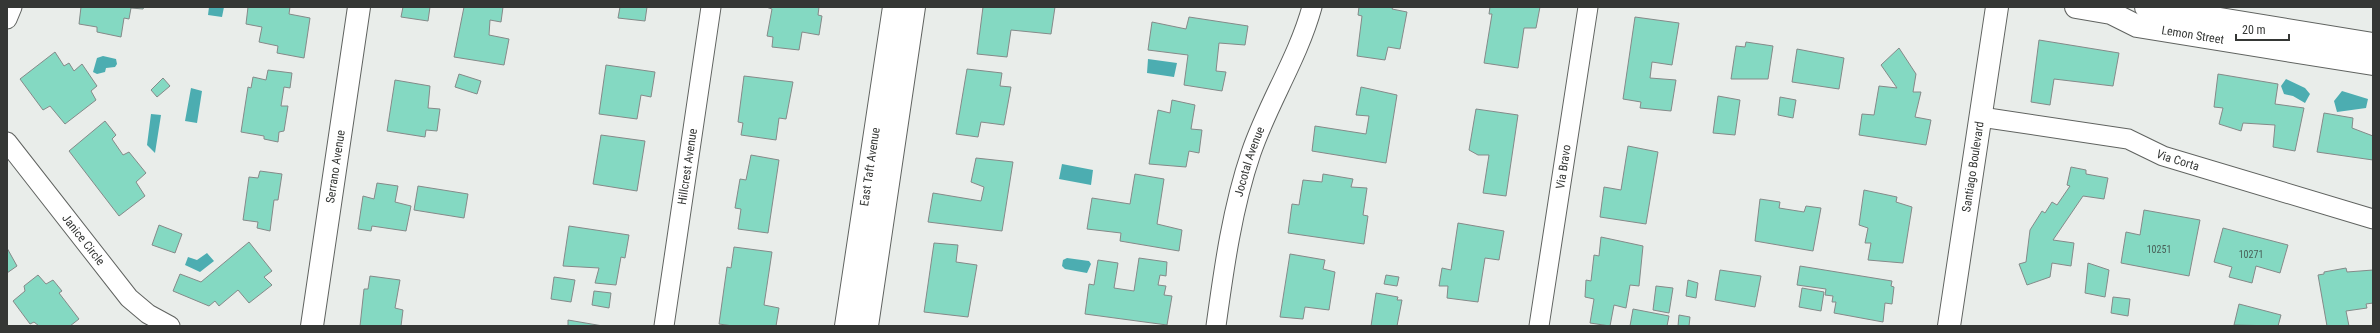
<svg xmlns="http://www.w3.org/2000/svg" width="2380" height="333" viewBox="0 0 2380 333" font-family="'Roboto Condensed',sans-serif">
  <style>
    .water { fill: #4cadb1 }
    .building { fill: #84d9c2; stroke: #858a89 }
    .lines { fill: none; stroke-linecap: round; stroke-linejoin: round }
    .minor-casing { stroke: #606360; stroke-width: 21 }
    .tertiary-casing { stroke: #606360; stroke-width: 24 }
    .minor { stroke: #fff; stroke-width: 19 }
    .tertiary { stroke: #fff; stroke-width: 22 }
    .labels { text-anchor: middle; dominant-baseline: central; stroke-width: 4; stroke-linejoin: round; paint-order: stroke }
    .number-label { font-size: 10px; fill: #496058 }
    .street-label { font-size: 12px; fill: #353735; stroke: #fff }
  </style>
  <rect width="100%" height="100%" fill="#e9edea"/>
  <path class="water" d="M209,7H224L222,17L208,15Z
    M103,56L116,59L117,64L115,67L106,68L105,72L97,74L93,72L97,58Z
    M1148,59L1177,63L1174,77L1147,73Z
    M2286,79L2305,88L2310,94L2305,103L2293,96L2284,94L2281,86Z
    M191,88L202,91L197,123L185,121Z
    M2342,91L2368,99L2366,108L2337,112L2334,101Z
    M151,114L161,115L155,153L147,145Z
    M1062,164L1093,170L1091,185L1059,179Z
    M207,253L214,261L200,272L185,265L188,257L197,260Z
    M1067,258L1089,261L1091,264L1087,273L1065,269L1062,266L1063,260Z"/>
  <path class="building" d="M81,7H144L143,9L131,8L129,19L124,18L121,37L97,32V27L79,24Z
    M248,7H290L289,14L310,18L304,58L277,53L278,46L259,42L262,27L246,24Z
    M403,7H430L428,21L401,17Z
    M464,7H503L501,22L490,20L489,35L509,39L504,65L454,57Z
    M620,7H647L645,21L618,18Z
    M819,7L818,15L822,16L819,35L802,32L799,50L772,47L773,37L767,36L772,9L766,7Z
    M983,7H1055L1051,34L1011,30L1007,57L977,54Z
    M1359,7H1393L1392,9L1407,12L1400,49L1388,47L1385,60L1357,56L1362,16L1358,15Z
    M1490,7H1540L1536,28H1524L1518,68L1484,63L1492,14H1489Z
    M1189,17L1248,26L1245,45L1219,43L1216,71L1226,72L1222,91L1184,85L1188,55L1148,50L1152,22L1186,29Z
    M1635,17L1679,23L1672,65L1652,62L1650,78L1676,80L1671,111L1640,108L1641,102L1623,99Z
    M2039,40L2119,53L2113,86L2054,79L2050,105L2031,102Z
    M1746,42L1773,46L1768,79H1731L1736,46L1745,47Z
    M1899,48L1916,74L1913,92H1921L1915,117L1931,120L1926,145L1859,135L1862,114L1874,115L1879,86L1897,88L1881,65Z
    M1797,49L1844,58L1839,89L1792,82Z
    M55,52L64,66L69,63L74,71L82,64L97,86L91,91L96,100L65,124L50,106L43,110L20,79Z
    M606,65L655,72L651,97L641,95L637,119L599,114Z
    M967,69L1002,73L1000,86L1011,87L1004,125L981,122L978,137L956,134Z
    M268,70L292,73L290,88L284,87L281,106H288L284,131L279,132L278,142L264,139V136L241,132L248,87L251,88L253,77L266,80Z
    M459,74L481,81L477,94L455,87Z
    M2218,74L2278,84L2275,104L2304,108L2295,151L2273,147L2275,125L2243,123L2241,131L2219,124L2223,108L2214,107Z
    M744,76L793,82L786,119L779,118L776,140L741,135L743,123L738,122Z
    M163,78L170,86L157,97L151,90Z
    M395,80L430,86L428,108L440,109L437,131L426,130L425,137L387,131Z
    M1361,87L1397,95L1386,163L1312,151L1315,126L1366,134L1369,116L1356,115Z
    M1718,96L1740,100L1735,135L1713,133Z
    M1780,97L1796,100L1793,118L1778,115Z
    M1172,100L1195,105L1191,129L1202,130L1199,153L1189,151L1186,167L1149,164L1158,110L1170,113Z
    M1476,109L1518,115L1506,196L1483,193L1489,155H1478L1469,150Z
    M2324,113L2353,118L2352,128L2373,136V160L2317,152Z
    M105,121L116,135L112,139L123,155L129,152L146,173L136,182L145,196L119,216L69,151Z
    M601,135L645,141L637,191L593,184Z
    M1628,146L1658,152L1646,224L1600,217L1604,187L1621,190Z
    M751,155L779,160L768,233L738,229L741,209L735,208L740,179L746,180Z
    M976,158L1013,162L1002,231L928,222L933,193L981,201L984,187L971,182Z
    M2071,167L2086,170V174L2108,178L2104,199L2083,196L2053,240L2074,243L2071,266L2052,263L2050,277L2027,285L2019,264L2026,262L2030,230L2042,211L2045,213L2052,202L2057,205L2070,186L2067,185Z
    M260,171L282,174L278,200H274L270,231L257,228L258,222L243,220L249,177L258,178Z
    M1135,174L1164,179L1157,224L1182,230L1179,251L1120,241L1121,233L1087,229L1092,198L1130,204Z
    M1323,174L1353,179L1351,187L1367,188L1363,215L1368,216L1364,244L1288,233L1292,204L1299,205L1303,180L1322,182Z
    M377,183L398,186L395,202L411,206L406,231L372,226L371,231L358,229L363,196L374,199Z
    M418,186L468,194L464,218L414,210Z
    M1864,190L1897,197L1896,202L1912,207L1903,263L1868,260L1871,243H1865L1868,228L1859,225Z
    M1760,199L1780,202L1779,208L1804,212L1806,206L1821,208L1813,251L1755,241Z
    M2144,210L2200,220L2189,276L2121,263L2126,232L2140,235Z
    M1458,223L1504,231L1499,260L1485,258L1478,302L1447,298L1448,286H1439L1442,268L1451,270Z
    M159,225L182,234L175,253L152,245Z
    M569,226L629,235L625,258L621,257L616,285L595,283L599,268L563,266Z
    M2223,228L2288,245L2280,273L2256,266L2252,283L2229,277L2232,267L2214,262Z
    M1601,237L1643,246L1639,286L1630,285L1626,308L1614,305L1610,326L1590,323L1594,299L1585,297L1586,280L1591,281L1594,255L1599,256Z
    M249,242L272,271L264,277L272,285L249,303L238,290L219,306L215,301L209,306L173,291L180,274L201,282Z
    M934,243L958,245L956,262L977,265L968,317L924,312Z
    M734,247L772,252L764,305L779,308L776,326H733L719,324L727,267L731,268Z
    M7,248L17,266L7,273Z
    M1290,254L1325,260L1323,269L1335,272L1329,310L1305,307L1303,319L1280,317Z
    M1139,258L1167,262L1166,276L1160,275L1158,285L1166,286L1164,295L1172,296L1167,325L1085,314L1089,284L1094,285L1098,260L1118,263L1114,288L1134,291Z
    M2088,263L2109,270L2105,297L2085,293Z
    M1800,266L1892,281L1891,286L1894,287L1892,304L1885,303L1883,322L1834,313L1836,302H1832L1833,296L1825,295L1826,289L1797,285Z
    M2346,268L2347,272L2373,270V303L2366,304L2367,308L2346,311L2349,326H2327L2318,275L2324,274V272Z
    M1720,270L1761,276L1755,307L1715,300Z
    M38,275L46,284L53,280L62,291L59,293L79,319L70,326H39L34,322L30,324L13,301L25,291L24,286Z
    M1386,275L1399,277L1397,286L1384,284Z
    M370,276L400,280L395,308L403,310L401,326H360L364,289H368Z
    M554,277L575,280L571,302L551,299Z
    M1688,280L1698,283L1696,298L1686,296Z
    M1656,286L1673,288L1669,313L1653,310Z
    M1802,288L1824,292L1821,311L1799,307Z
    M594,291L611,293L609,308L592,305Z
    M1376,293L1398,297L1397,300H1402L1397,326H1371Z
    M2113,297L2130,299L2128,316L2111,313Z
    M2239,304L2281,315L2278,326L2234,325Z
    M1633,309L1669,316L1667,326H1630Z
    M1679,315L1690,317L1689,326H1678Z
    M568,320L603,326H568Z"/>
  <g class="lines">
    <defs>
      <g id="minor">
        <path d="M7,19L12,7"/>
        <path id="s1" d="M1981,117L2128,139L2163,156L2373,219"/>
        <path id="s2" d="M7,142L129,298L148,314L170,326"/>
        <path id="s3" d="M664,326L711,7"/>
        <path id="s4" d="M1216,326C1224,268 1232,209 1251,153C1268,103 1298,58 1312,7"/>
        <path id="s5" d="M1539,326L1588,7"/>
      </g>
      <g id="tertiary">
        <path id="s6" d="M2076,7L2111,13L2137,26L2373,64"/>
        <path d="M2146,7L2373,44"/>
        <path id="s7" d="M312,326L359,7"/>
        <path id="s8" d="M846,326L894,7"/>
        <path d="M867,326L914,7"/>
        <path id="s9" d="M1949,326L1997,7"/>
      </g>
    </defs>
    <use href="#minor" class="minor-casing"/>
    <use href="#tertiary" class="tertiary-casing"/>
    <use href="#minor" class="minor"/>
    <use href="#tertiary" class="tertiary"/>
  </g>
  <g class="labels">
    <g class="number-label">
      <text x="2159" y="249">10251</text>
      <text x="2251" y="254">10271</text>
    </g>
    <g class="street-label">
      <text stroke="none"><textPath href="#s6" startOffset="121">Lemon Street</textPath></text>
      <text stroke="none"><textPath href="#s1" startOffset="203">Via Corta</textPath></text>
      <text stroke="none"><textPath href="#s4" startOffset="168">Jocotal Avenue</textPath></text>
      <text stroke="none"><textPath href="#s7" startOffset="161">Serrano Avenue</textPath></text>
      <text stroke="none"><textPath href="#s3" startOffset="161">Hillcrest Avenue</textPath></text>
      <text stroke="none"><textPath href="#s5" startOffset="161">Via Bravo</textPath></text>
      <text stroke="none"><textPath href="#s9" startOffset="161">Santiago Boulevard</textPath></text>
      <text stroke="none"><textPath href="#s8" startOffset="161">East Taft Avenue</textPath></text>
      <text stroke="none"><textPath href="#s2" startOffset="124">Janice Circle</textPath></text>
    </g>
  </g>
  <rect width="2380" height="333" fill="none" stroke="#353735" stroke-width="16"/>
  <path d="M2236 34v6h53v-6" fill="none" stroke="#353735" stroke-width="2"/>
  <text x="2242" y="34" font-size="12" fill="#353735" stroke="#ffffff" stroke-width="3" paint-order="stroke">20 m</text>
</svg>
